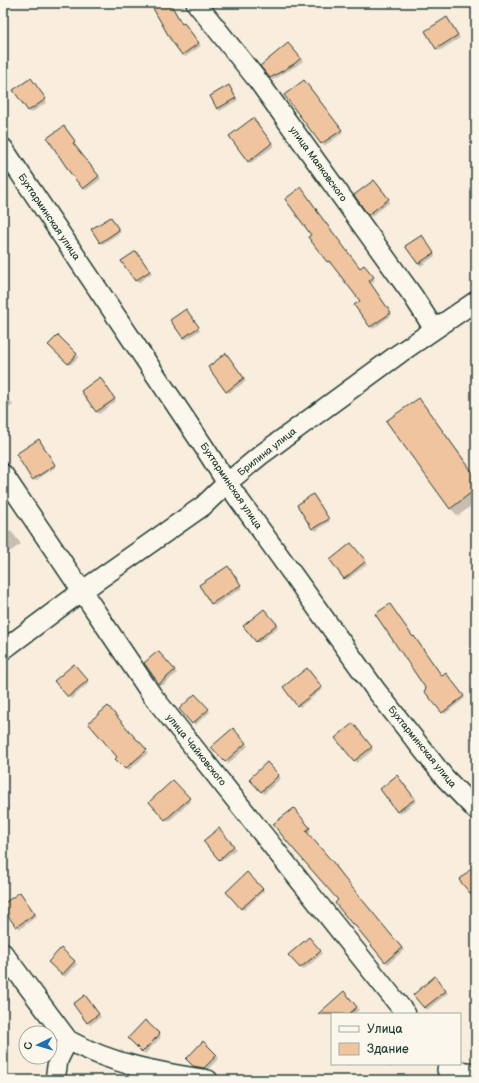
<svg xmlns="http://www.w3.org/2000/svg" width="479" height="1083" viewBox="0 0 479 1083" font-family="'Balsamiq Sans',sans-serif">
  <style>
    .shadow { fill: #0003 }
    .building { fill: #f0c49f; stroke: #1f3d34 }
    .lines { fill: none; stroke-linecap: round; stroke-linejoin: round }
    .street-casing { stroke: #1f3d34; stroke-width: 22 }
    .street { stroke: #fbf7ec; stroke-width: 19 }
    .labels { text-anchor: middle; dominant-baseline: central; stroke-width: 3.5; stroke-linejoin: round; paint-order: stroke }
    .street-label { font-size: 10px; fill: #1f3d34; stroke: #fbf7ec }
  </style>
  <rect width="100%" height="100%" fill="#f9eddd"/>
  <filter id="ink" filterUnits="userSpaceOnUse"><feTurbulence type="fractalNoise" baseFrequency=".025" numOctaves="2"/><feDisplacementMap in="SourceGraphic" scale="8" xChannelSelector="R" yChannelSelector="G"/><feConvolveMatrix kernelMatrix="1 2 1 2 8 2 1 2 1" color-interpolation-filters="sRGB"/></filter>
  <g filter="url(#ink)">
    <path class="shadow" d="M151,3H170L183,25L184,24L187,26L201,46L185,57L172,39Z
      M447,18L460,38L439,51L437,48Z
      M290,46L303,61L296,66L273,80L271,78Z
      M34,82L47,102L31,113L28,111Z
      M306,83L343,133L324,146L286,95Z
      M229,87L238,100L220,111L218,108Z
      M253,119L274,146L251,163L249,161Z
      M64,127L76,144L75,145L101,179L86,190L84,188Z
      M376,183L390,202L371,217L355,195Z
      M304,191L319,213H318L360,269L366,268L375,280L371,284L392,315L373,329L356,305L361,301L331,263L330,264L328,261L312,235Z
      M113,220L121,232L103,244L100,242Z
      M424,239L435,256L421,266L418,263Z
      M138,254L152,273L138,283L122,261Z
      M188,313L200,330L186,340L183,338Z
      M58,337L79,357L70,365L50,345Z
      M228,357L246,381L229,393L226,391Z
      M102,381L116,401L99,414L96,411Z
      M3,392L13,405L3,412Z
      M419,399L426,407L476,476V502L458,516L450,508Z
      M41,443L56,467L35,481L33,479Z
      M316,498L330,521L316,531L298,505Z
      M11,531L21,544L5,555L3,554V537Z
      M354,547L367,564L347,580L345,578Z
      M228,567L242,588L214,606L212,603Z
      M266,612L278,627L259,643L257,641Z
      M414,637L443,677H448L465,698L445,714L428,689L413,638Z
      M158,652L177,673L162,686L145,663Z
      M74,665L89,683L71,699L68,696Z
      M310,671L323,689L300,707L298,705Z
      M195,695L210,712L195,725L180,709Z
      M355,727L373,750L357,763L336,738Z
      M233,729L248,746L228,764L213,747Z
      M476,729V744L469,735Z
      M137,742L140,743L148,753L128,771L117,759Z
      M267,764L281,778L264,794L251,779Z
      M400,779L417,801L400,814L381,789Z
      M173,781L191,801L168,822L150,802Z
      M296,812L311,831L307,834L339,870L338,871L404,950L388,964L356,925L340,900Z
      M221,831L236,849L222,861L219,859Z
      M247,873L264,891L244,910L227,892Z
      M22,896L37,916L20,929L3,907V905Z
      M311,940L322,954L303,970L290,955Z
      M61,949L77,964L65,977L49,962Z
      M437,980L448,993L427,1010L414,995Z
      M346,995L359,1010L354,1014H332V1015L326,1008Z
      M87,998L101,1017L90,1025L74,1004Z
      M145,1022L161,1037L145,1054L129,1038Z
      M203,1043L219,1058L207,1070L197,1068L187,1059Z
      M387,1064H395L391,1068Z"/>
    <path class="building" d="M150,3H170L182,24L184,23L199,43L182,55L171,40Z
      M447,17L458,35L436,49L425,31Z
      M288,43L301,58L294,64L270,78L260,66Z
      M31,78L46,99L28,111L13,90Z
      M304,80L342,130L321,144L284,95Z
      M229,85L236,98L217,109L210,96Z
      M253,118L272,143L248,162L229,136Z
      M64,126L75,141L73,143L99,176L83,189L71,174L47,138Z
      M374,180L389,199L368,215L354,195Z
      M301,187L317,210H316L360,268L364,265L374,277L369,281L391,313L370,327L354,305L360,301L329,261L327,262L308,237L311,235L285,199Z
      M111,217L119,230L100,243L91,229Z
      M422,235L434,253L418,264L405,246Z
      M136,251L150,271L135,281L121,261Z
      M186,309L199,327L183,338L170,320Z
      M58,335L77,354L68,364L48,345Z
      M226,353L244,378L226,392L208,367Z
      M100,377L115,399L96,412L81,391Z
      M419,398L476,477V489L450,509L386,421Z
      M39,439L55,465L32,480L16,454Z
      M313,494L329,519L312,529L297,505Z
      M351,543L366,561L344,579L330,560Z
      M228,566L241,585L211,604L199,585Z
      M390,604L413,637L414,636L442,676L446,673L464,696L442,713L424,691L426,689L375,614Z
      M264,609L277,624L256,642L243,626Z
      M158,651L175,670L159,684L144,663Z
      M74,664L88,680L68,697L54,681Z
      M307,668L322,687L297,706L283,687Z
      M195,694L209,709L192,724L179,709Z
      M108,706L137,740H138L147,750L125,769L115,759L117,757L88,723Z
      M353,723L372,747L354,761L335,738Z
      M233,728L246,743L225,762L211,747Z
      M267,762L279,775L261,792L249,779Z
      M397,775L415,799L397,812L380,789Z
      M173,780L190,798L165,820L149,802Z
      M294,808L310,828L306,831L337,867L336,868L402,948L385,962L353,923L352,924L335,903L338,900L289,844L273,824Z
      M219,828L234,846L219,860L203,841Z
      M476,864V900L459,880Z
      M247,872L263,889L241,909L226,892Z
      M20,892L35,914L16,927L3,909V904Z
      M309,937L321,951L300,968L288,955Z
      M61,948L75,961L62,975L48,962Z
      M435,976L446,991L424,1008L413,995Z
      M344,991L357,1007L349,1014H318Z
      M85,995L99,1014L87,1023L73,1004Z
      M145,1020L160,1034L142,1052L128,1038Z
      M203,1041L217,1055L204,1068L193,1066L186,1059Z"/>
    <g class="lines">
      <defs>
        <path id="street" d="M196,3L259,82L413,296L434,329
          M3,148L204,447L227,483L375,689L445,778L476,810
          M3,474L152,695L406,1014
          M3,650L82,591L203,506L227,483L262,454L400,353L476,301
          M3,953L68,1040C113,1065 158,1072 208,1080
          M447,1070L476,1073
          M55,1080L58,1060L68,1040"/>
      </defs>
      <use href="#street" class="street-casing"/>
      <use href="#street" class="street"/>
    </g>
  </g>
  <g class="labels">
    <g class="street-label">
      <text transform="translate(318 164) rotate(54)">улица Маяковского</text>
      <text transform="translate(49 217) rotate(56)">Бухтарминская улица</text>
      <text transform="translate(267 452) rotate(-38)">Брилина улица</text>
      <text transform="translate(231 486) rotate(56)">Бухтарминская улица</text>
      <text transform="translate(422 747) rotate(51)">Бухтарминская улица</text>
      <text transform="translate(196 750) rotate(51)">улица Чайковского</text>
    </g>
  </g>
  <rect width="479" height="1083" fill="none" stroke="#fbf7ec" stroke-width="16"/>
  <rect x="8" y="8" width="463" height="1067" fill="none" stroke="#1f3d34" stroke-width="1.5" filter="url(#ink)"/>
  <rect x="331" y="1013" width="130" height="52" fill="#fbf7ec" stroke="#a3ada2"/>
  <rect x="339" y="1026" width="20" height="6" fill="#fbf7ec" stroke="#a3ada2"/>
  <text x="367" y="1033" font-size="12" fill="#1f3d34">Улица</text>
  <rect x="339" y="1043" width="20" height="12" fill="#f0c49f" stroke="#a3ada2"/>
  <text x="367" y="1053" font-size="12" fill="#1f3d34">Здание</text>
  <g transform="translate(38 1045) rotate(265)"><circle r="19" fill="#fbf7ec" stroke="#a3ada2"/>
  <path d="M0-3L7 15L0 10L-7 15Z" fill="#1f6fb2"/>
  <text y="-6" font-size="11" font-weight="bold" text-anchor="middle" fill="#1f3d34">С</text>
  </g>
</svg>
